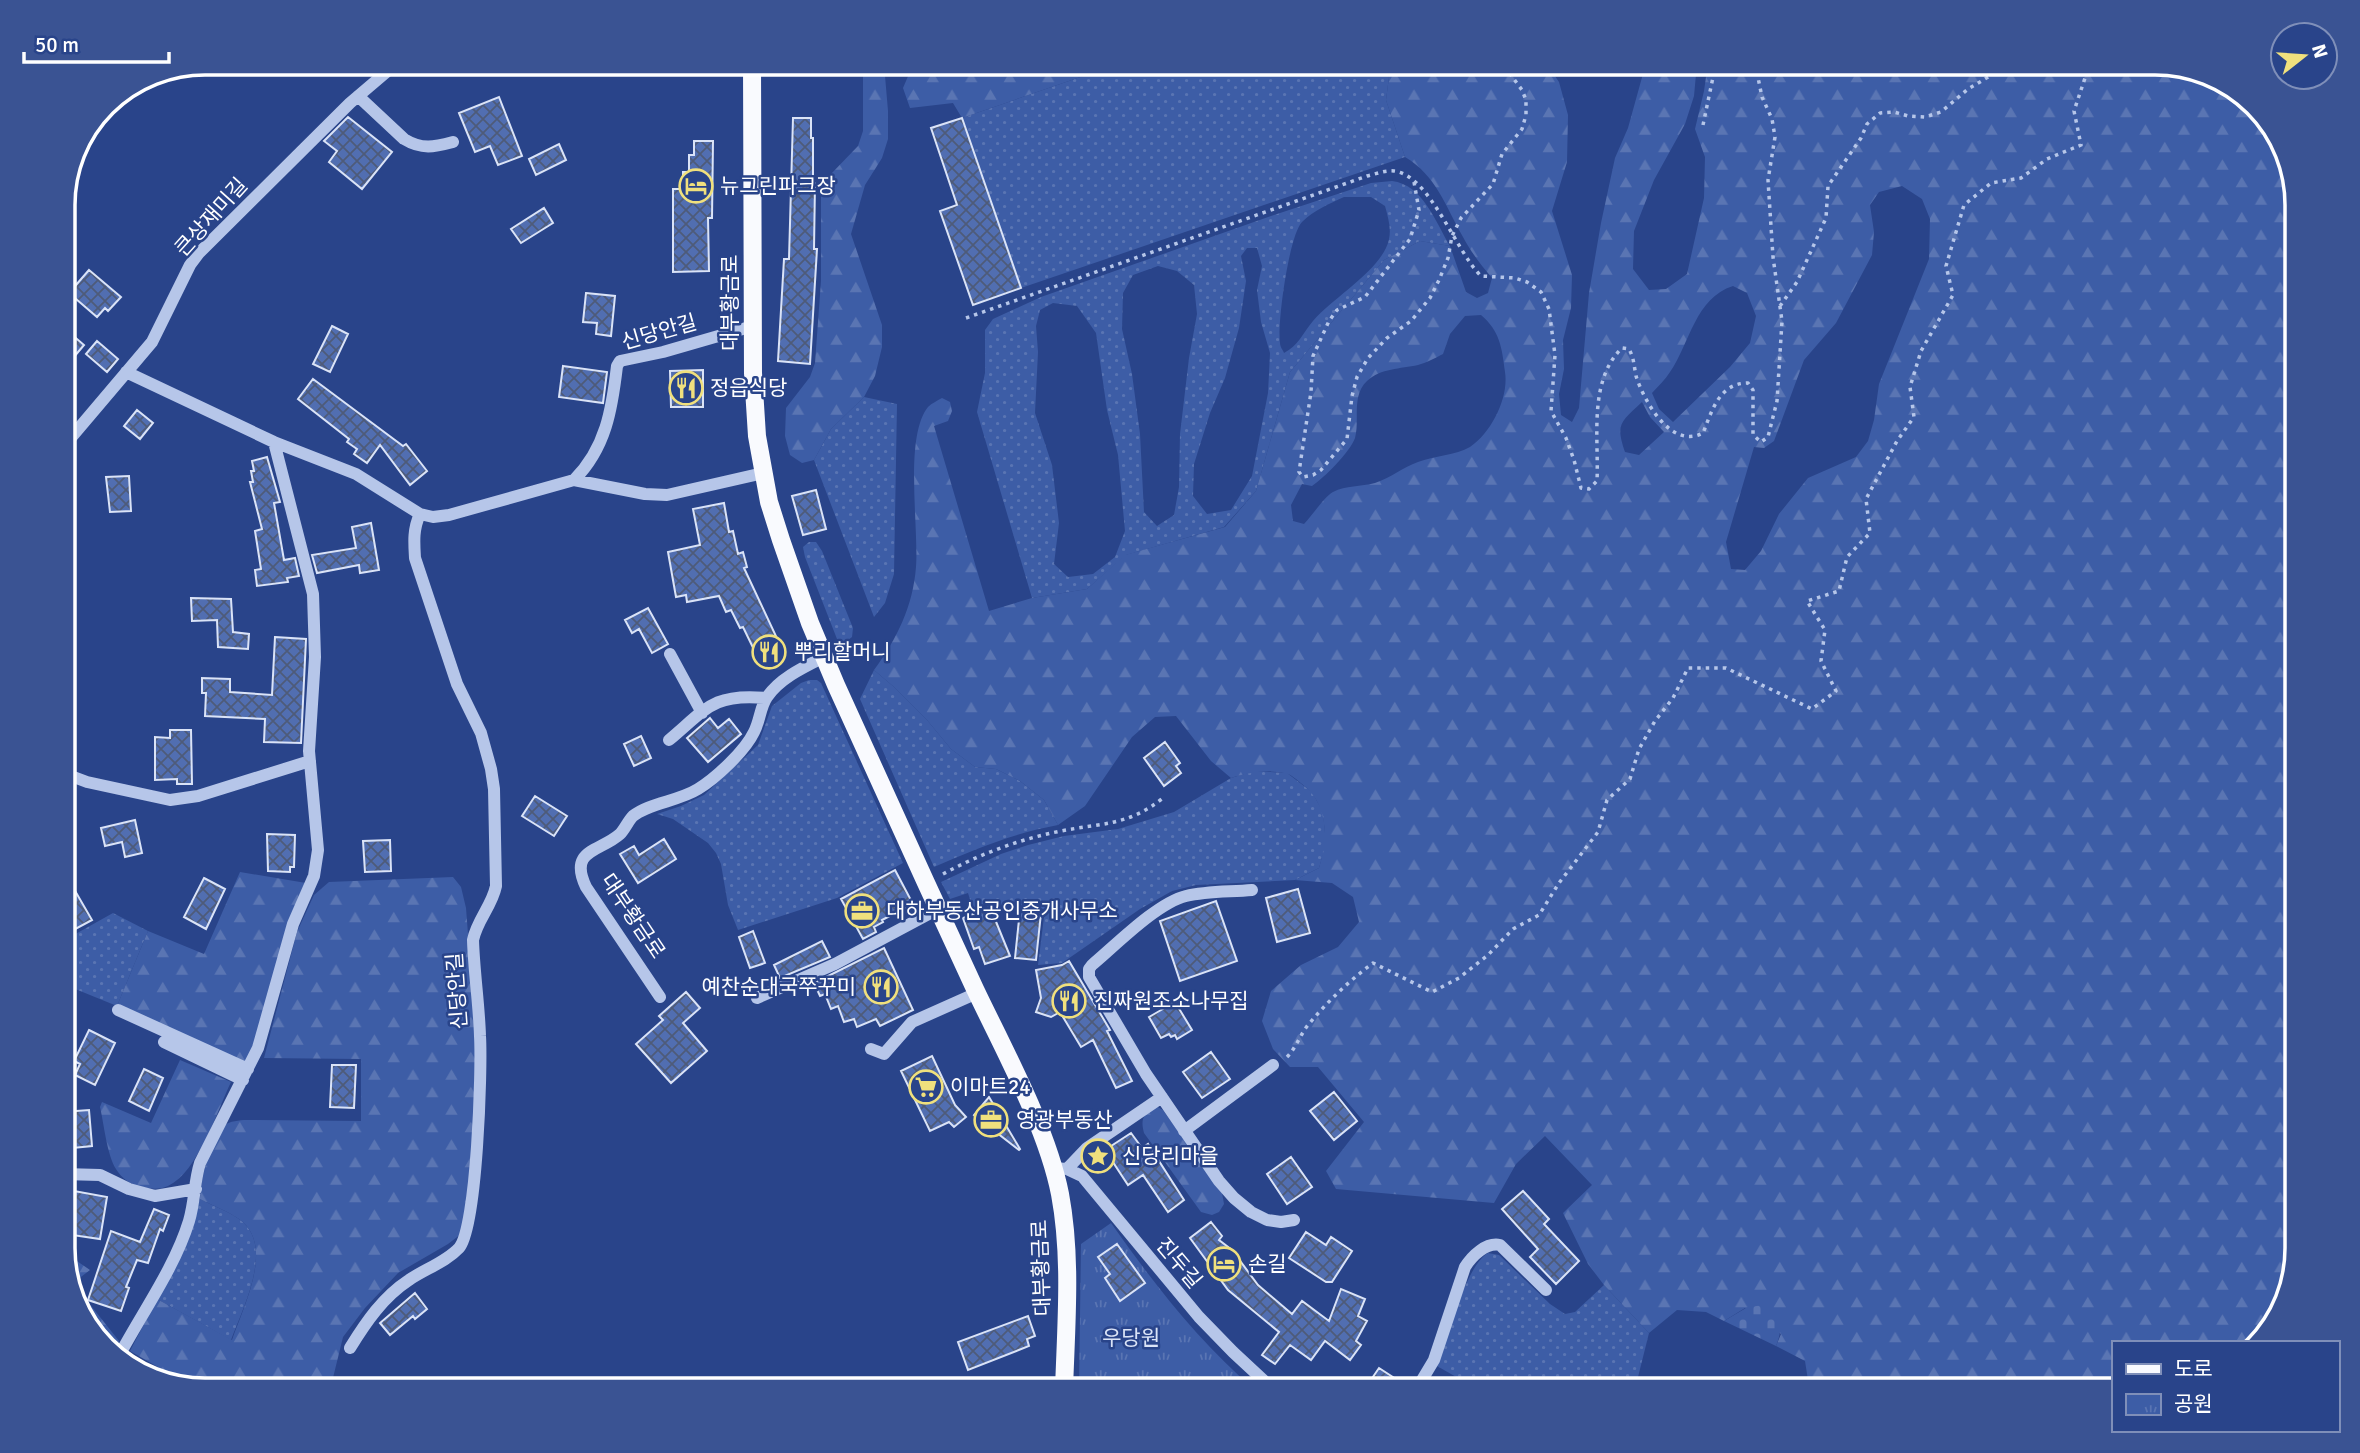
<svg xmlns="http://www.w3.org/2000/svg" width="2360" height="1453" viewBox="0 0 2360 1453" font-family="Signika,'Noto Sans KR',sans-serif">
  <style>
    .grass { fill: url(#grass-dots); fill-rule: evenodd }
    .forest { fill: url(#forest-firs); fill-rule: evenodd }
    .cemetery { fill: url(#cemetery-stones) }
    .park { fill: url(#park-tufts) }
    .building { fill: url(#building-cross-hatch); stroke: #dae3f7; stroke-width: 2 }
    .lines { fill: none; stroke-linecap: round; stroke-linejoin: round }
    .path { stroke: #b6c6e9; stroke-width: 3.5; stroke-dasharray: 3.5 5; stroke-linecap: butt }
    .minor { stroke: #b6c6e9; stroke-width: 12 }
    .major { stroke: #f9fafe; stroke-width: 18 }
    .labels { text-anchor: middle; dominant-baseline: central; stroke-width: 5; stroke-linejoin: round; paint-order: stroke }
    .poi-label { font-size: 21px; fill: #fff; stroke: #29448a; text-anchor: start }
    .street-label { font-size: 21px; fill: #fff; stroke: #29448a }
    .park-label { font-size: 21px; fill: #dae3f7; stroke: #29448a }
    .rim { fill: none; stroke: #fff; stroke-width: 3.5 }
  </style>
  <defs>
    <pattern id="grass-dots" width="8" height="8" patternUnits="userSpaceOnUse" patternTransform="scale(1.75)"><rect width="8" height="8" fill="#3d5da6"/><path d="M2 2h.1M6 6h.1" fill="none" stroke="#5a75b3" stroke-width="1.8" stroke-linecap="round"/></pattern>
    <pattern id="forest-firs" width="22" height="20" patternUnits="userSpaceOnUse" patternTransform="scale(1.75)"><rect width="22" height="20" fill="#3d5da6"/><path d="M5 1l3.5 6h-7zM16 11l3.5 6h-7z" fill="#5a75b3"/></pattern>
    <pattern id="cemetery-stones" width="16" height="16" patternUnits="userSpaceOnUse" patternTransform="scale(1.75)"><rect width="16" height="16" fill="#3d5da6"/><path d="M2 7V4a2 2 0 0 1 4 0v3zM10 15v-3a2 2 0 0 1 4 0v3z" fill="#5a75b3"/></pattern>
    <pattern id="park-tufts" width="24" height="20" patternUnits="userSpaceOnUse" patternTransform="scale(1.75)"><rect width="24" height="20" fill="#3d5da6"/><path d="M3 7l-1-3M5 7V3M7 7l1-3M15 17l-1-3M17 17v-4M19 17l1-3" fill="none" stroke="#5a75b3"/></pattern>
    <pattern id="building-cross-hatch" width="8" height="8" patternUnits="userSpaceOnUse" patternTransform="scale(1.75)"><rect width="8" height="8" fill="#516eb1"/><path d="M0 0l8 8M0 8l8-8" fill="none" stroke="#4e5b79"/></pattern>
  </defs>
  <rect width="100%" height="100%" fill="#29448a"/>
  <path class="grass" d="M1121,63H1383L1389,77L1386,100L1405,157L1021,288L962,118Z
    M1392,181C1423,185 1435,221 1450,246L1420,241L1384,260L1290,372L1256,491L1224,527L1126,555L1087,589L1032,598L977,412L985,373V330L993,319L1041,297L1271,216L1371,183ZM1344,197H1371L1385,206C1389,221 1393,233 1386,248C1373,275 1333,298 1313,321C1303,333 1298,346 1284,353C1283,350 1280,347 1280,343C1277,324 1289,235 1302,222C1314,210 1329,204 1344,197ZM1247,248H1257L1262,266L1257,290L1261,322L1270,353L1268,393L1252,476L1231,510L1207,514L1193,496L1194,464L1210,413L1225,378L1239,328L1246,281L1241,256ZM1158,266L1177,271L1194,285L1197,314L1189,358L1180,434L1179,487L1174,515L1157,526L1144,512L1140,434L1132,374L1122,329L1123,293L1133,275ZM1053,303L1077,306L1096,333L1107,410L1118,455L1125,531L1115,557L1093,574L1068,577L1054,564L1059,523L1052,465L1035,413L1038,352L1036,326L1040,310Z
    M864,397L897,404L894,574L885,603L874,617L814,460L831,429Z
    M809,542H816L822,551L853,628L852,637L844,643L837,639L805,557L803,547Z
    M874,670L894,687L927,720L951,749L975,767L996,769L1020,781L1044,800L1058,825C1014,833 975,849 934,867L860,699Z
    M809,680H817L821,683L903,863L837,898L738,930L728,905L721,864L716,853L708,843L673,819L657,814L681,806L704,795L758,745L772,706L801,683Z
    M1254,771L1287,773L1312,792L1323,812L1326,844L1319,868L1295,880L1196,885L1172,891L1140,909L1062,963L1038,965L1045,909L987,904L973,909L968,893L950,899L941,882L1001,854L1028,845L1064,836L1118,829L1174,812L1231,778Z
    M113,913L148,931L117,1006L63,984V941Z
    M200,1199C213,1206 228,1211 239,1219C276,1245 243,1307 231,1340L157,1299L184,1247Z
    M1488,1253L1499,1255L1550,1304L1565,1314L1575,1312L1604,1285L1649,1333L1638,1377L1622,1390H1479L1437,1366C1446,1341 1466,1265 1488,1253Z"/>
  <path class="forest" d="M863,63H881L885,76L888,111V139L882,158L865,185L851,234L882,325V347L875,376L864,397L831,429L814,460L802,463L790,455L785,436L786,408L810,377L815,363L821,281V194L831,174L858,146L863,131Z
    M971,63H1121L962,118L953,103L910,108L903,88L912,67L971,69Z
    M1383,63H1546L1559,82L1568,115L1567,162L1552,211L1572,275L1571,308L1563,340L1564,369L1559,394L1561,415L1572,422L1579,408L1589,293L1601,223L1615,158L1628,128L1646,63H1697L1694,96L1685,124L1654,180L1634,231L1633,269L1649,290L1666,289L1687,274L1704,198L1705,157L1695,129L1704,91L1708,63H1961L1984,71L1993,63H2006L2003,74L2019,70L2020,63H2154L2226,82L2278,134L2297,197V1248L2278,1319L2254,1343H2113V1390H1806L1808,1380L1805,1361L1776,1346L1781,1334L1745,1308L1724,1321L1706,1312L1677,1310L1649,1333L1604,1285L1588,1264L1563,1213L1592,1185L1545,1136L1516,1164L1494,1203L1336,1189L1326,1171L1364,1122L1318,1067H1290L1273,1049L1262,1021L1271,991L1301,965L1338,947L1359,922L1353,897L1332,883L1295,880L1319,868C1328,838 1329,805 1302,784C1297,780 1291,774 1284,773C1266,769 1248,773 1231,778L1211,761L1176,716L1155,717L1132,737L1085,806L1058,825L1044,800L1020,781L996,769L975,767L951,749L927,720L894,687L874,670C897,639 913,606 916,567C919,527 904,437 928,407C932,403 937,401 942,398L950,402L952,411L948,421L934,426L989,611L1032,598L1087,589L1125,555L1225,527L1256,491L1290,372L1384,260L1420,241L1450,246L1466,292L1477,298L1488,293L1492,278C1481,265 1471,252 1463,237C1446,207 1436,175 1405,157L1386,100L1389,77ZM1902,186L1922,199L1930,219L1929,259L1879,384L1874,420L1868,441L1856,457L1808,478L1779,514L1761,551L1745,570L1731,569L1726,542L1754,447L1764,448L1774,441L1804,360L1836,323L1872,255L1874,232L1870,205L1879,192ZM1733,286L1747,293L1756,316L1750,343L1730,367L1673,422L1659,409L1652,393C1658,386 1665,380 1670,372C1690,343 1695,298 1733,286ZM1481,315C1500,331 1502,348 1505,372C1509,397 1492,432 1470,447C1456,455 1434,456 1418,462C1403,467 1391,478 1375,483C1361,487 1346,485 1333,492C1324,497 1312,516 1304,524L1293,521L1291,505L1302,484L1312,486C1324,478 1350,452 1355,438C1360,420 1351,396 1367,381C1381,368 1400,369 1418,365C1426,363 1435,358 1443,354L1450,334L1465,316ZM1642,402L1650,417L1664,432L1639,455L1625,452C1615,423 1621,422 1642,402Z
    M240,872L306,883L262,1026L246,1063L117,1006L148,931L204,954Z
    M453,877L461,887L466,908L476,1039L473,1162L461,1234L448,1244L398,1273L365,1308L343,1337L330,1390H206L191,1386L130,1351L157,1299L232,1340C243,1307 276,1245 239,1219C228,1211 213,1206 200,1199C201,1179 209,1144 222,1128C227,1121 236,1121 244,1120L361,1121V1059L264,1058L297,932L314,895L329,882Z
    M180,1060L231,1082C217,1111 198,1172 168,1186C159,1190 151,1189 142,1187C131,1185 122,1179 116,1169C107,1155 104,1124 100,1107L102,1102L151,1123Z
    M1156,1106L1163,1110L1222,1193L1224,1204L1219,1212L1212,1215L1201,1212L1144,1133C1140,1118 1144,1114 1156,1106Z
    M63,1255H68L90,1270L73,1283L119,1341L113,1350L82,1319Z"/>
  <path class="cemetery" d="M1762,1305C1778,1319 1785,1324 1776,1346L1724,1321L1746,1308Z"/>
  <path class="park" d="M1111,1223C1154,1284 1198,1341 1255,1390H1079L1081,1244Z"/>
  <path class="building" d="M499,97L522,156L498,165L490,146L475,152L459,113Z
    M348,117L392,152L362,189L329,162L337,151L324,141Z
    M793,118H811V138H813V183H815L814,249H817L810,364L778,361L784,259H789Z
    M962,118L1021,288L973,305L940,211L957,205L931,128Z
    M694,141H713L712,218H708L709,271L673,272V189H683V172H689V155H694Z
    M559,144L566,160L536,175L529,159Z
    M544,208L553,223L521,243L511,229Z
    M89,270L121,297L108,311L105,308L97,317L69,293Z
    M586,293L615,296L611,336L596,334L597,323L583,322Z
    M332,326L348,334L330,372L313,364Z
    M63,327L84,345L63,370Z
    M97,341L118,359L107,372L86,354Z
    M563,366L607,372L603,403L559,397Z
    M703,370V407H671L670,371Z
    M313,379L403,446L406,444L427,471L410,485L380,445L367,463L354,454L357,449L347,442L349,439L298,399Z
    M137,410L153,423L140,439L124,426Z
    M267,457L280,502L274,503L284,560L295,558L299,576L287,578L288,582L257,586L255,570L261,569L255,531L262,529L250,482H253L251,471H254L252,461Z
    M129,476L131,511L110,512L106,477Z
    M816,490L826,529L803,535L792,496Z
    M724,503L729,532L733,531L738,554L743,552L747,567L744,568L782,649L760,662L743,627L740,628L731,610L726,612L719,596L687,602L686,595L676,597L668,552L700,545L693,509Z
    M371,523L379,570L360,573L359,565L317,573L312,555L356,548L352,527Z
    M191,598L231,599L233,632L249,634L248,649L218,647L217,620L192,621Z
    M648,608L668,644L652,653L639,629L632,633L625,620Z
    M275,637L306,639L301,743L264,742L265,719L205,716L206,693H202V678L230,679V692L272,695Z
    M710,718L718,728L729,719L741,734L708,762L687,738Z
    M170,730H191L192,784H177V779L155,780V737L170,738Z
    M641,736L651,758L634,766L624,744Z
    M1165,742L1180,763L1176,766L1181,773L1164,786L1144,758Z
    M535,796L567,816L554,836L522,816Z
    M135,820L142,853L125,857L122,842L105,846L101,828Z
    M267,834L295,835L294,867H290V872L268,871Z
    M664,839L676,859L638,883L620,854L634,846L639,855Z
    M390,840L391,871L365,872L363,841Z
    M63,870L92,920L68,933L63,925Z
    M895,870L913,904L882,920L883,922L874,927L876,932L863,939L841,899Z
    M204,878L225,889L206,929L184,917Z
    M1298,889L1310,933L1277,942L1266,898Z
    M1216,901L1237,961L1180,981L1160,921Z
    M990,907L1010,956L985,964L979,947L974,949L963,918Z
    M1020,910L1041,913L1036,960L1015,958Z
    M753,931L765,963L750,968L739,937Z
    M822,941L830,957L780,978L774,965Z
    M884,948L913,1010L880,1026L876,1019L857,1027L854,1019L844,1022L838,1006L831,1009L825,994L820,996L814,983Z
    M1069,961L1110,1030L1107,1031L1132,1081L1116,1088L1093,1040L1081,1047L1060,1012L1051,1017L1036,1012L1041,998L1036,970L1062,965Z
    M686,992L700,1008L683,1023L707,1051L671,1083L636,1044L663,1020L659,1016Z
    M1175,1002L1192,1030L1177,1039L1175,1035L1171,1037L1169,1034L1161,1038L1149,1017Z
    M89,1030L115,1043L95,1085L75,1075L80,1064L74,1061Z
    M1211,1052L1230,1079L1202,1098L1183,1072Z
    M932,1056L955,1105L966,1117L954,1127L949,1122L930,1131L901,1071Z
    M332,1065H356L354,1108L330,1107Z
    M144,1069L163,1078L149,1111L129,1101Z
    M1334,1092L1357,1121L1334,1140L1310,1111Z
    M989,1097L1020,1149L1019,1150L974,1115Z
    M89,1110L92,1146L63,1149V1112Z
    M1131,1133L1142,1148L1148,1144L1184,1200L1168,1212L1143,1175L1128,1185L1105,1150Z
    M1291,1157L1312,1187L1287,1204L1267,1174Z
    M63,1189L107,1197L100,1239L72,1235L75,1219L63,1221Z
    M1523,1191L1549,1219L1544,1224L1579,1261L1556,1284L1530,1257L1538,1249L1502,1209Z
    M154,1209L169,1215L163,1231L160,1229L148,1263L137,1260L126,1287L129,1288L121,1311L88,1300L111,1231L140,1242Z
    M1211,1222L1222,1236L1219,1240L1232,1250L1258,1285L1292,1314L1302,1301L1329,1321L1341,1289L1365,1299L1358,1316L1367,1321L1356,1341L1361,1345L1350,1360L1325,1341L1311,1360L1290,1345L1275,1364L1262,1355L1279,1332L1228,1290L1190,1238Z
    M1306,1232L1326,1245L1331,1237L1352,1251L1332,1282H1326L1289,1258Z
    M1117,1244L1145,1283L1120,1301L1105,1278L1110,1274L1098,1257Z
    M415,1293L427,1309L415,1319L413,1316L390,1335L380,1323Z
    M1028,1316L1035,1336L1027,1339L1029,1346L968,1370L958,1342Z
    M1379,1368L1408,1387L1407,1390H1364Z"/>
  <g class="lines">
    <path class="path" d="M1703,125L1716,63
      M1414,182L1419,210L1410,239L1365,297L1337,310L1329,321L1313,356L1311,392L1299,472L1303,477L1313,475L1321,470L1347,439L1352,396L1357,377L1368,358L1387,338L1411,321L1430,298L1439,280L1448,258L1452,236L1461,218L1493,184L1502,154L1522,129L1526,115V100L1522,90L1502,63
      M1780,306L1797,282L1826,218L1828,186L1861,138L1867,124L1880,113L1894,112L1908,116L1925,117L1941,112L1968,89L1995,73L1999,63
      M966,318L1367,176C1376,174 1385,170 1394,171C1430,175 1456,252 1481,276L1515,278L1527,282L1541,292L1549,309L1555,355L1551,411L1566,438L1574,460L1581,488L1589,489L1597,481C1599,438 1588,381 1622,348L1629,349C1634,358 1634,366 1636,376C1644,401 1671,450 1703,433C1712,411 1719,383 1748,383L1753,390V435L1761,442L1768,437L1777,401L1782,321L1773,257L1768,180L1775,137L1772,119L1762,97L1755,63
      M943,874C980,854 1020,839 1061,831C1101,823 1128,826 1163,798
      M1287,1057C1296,1048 1300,1035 1308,1025C1328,1001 1349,981 1373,963L1432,992L1459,978L1488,955L1513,929L1539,915L1559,883L1598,832L1607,800L1630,779L1639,749L1655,721L1673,698L1688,668H1726L1812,709L1836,691L1821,661L1825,630L1807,601L1839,591L1847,557L1870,533L1866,499L1897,441L1914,417L1910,387L1921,351L1953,295L1946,266L1964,205L1991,183L2021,178L2047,159L2081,145L2074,111L2090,63"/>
    <path class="minor" d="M358,96L404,139C422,150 434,147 453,142
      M126,372L274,442L356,474L420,514L433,517L449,515L574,480L645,494L667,495L763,473
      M63,422L75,433
      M63,447L152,342L190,265L199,253L350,103L397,63
      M574,480C606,448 612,409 617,366L620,361L663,352L753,326
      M670,654L702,713
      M669,740C706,709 713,693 766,698
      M63,773L87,782L170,800L198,796L310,761
      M1252,890C1230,892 1207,891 1186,896C1157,903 1116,945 1092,965L1089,969V977L1146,1074L1219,1181L1234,1198L1251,1212L1267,1220L1281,1222L1294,1220
      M660,997L586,887C568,849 600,852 620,834C625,829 628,821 633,816C649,803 679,801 698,789C716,778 745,751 754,732C760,721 760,707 767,697C780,678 804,667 824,657
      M757,998L835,964L938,909
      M118,1010L248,1069
      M164,1042L243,1080
      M871,1049L884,1054L912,1022L977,993
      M1184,1131L1273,1065
      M1053,1168L1067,1169L1082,1176L1199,1317L1233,1352L1274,1390
      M1067,1169L1087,1148L1162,1097
      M63,1174L100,1175L129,1189L155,1196L196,1189
      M350,1348C366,1322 383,1297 409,1280C425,1269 446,1262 459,1248C477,1228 482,1069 480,1036C479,1004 474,972 473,940C477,920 492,906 496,886L494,789L491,769L481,733L457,684L415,558C414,542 413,529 420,514
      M119,1356C142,1313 175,1267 189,1221C195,1201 194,1182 200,1163L258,1048L293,924L314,876L318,850L309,751L315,657L313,594L274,442
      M1416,1390L1434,1360L1465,1267C1472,1256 1486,1242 1500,1245L1546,1290"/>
    <path class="major" d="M752,63L753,373L757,436L769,502L781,540L810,623L836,685C882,786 928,888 975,989C1004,1050 1047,1128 1060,1194C1072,1258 1066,1325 1064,1390"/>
  </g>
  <defs>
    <symbol id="hotel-ring" viewBox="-11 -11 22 22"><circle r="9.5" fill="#29448a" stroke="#f0e07d" stroke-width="1.5"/><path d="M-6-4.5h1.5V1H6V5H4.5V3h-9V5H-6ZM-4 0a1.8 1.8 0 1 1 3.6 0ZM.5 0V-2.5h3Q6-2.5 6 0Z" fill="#f0e07d"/></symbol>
    <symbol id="restaurant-ring" viewBox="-11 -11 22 22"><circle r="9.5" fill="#29448a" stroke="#f0e07d" stroke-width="1.5"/><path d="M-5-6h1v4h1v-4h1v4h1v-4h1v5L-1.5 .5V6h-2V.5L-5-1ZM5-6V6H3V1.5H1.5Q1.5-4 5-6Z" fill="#f0e07d"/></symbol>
    <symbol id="office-ring" viewBox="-11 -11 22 22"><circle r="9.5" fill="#29448a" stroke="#f0e07d" stroke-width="1.5"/><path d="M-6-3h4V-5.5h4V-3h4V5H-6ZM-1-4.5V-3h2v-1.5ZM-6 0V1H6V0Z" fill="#f0e07d"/></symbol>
    <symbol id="supermarket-ring" viewBox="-11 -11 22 22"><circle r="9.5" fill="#29448a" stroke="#f0e07d" stroke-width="1.5"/><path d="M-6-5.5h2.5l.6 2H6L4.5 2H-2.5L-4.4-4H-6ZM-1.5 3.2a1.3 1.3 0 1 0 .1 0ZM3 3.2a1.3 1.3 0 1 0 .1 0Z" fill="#f0e07d"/></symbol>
    <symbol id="sight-ring" viewBox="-11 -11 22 22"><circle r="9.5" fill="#29448a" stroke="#f0e07d" stroke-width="1.5"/><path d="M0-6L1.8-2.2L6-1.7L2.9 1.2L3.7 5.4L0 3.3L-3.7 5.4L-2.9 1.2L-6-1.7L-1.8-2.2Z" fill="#f0e07d"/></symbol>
  </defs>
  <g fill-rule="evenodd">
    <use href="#hotel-ring" x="677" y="167" width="38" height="38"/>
    <use href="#restaurant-ring" x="667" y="369" width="38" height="38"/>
    <use href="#restaurant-ring" x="750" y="633" width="38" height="38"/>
    <use href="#office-ring" x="843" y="892" width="38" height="38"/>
    <use href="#restaurant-ring" x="862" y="968" width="38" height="38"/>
    <use href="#restaurant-ring" x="1050" y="982" width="38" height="38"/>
    <use href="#supermarket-ring" x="907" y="1068" width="38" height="38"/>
    <use href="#office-ring" x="972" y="1101" width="38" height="38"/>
    <use href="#sight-ring" x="1079" y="1137" width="38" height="38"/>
    <use href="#hotel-ring" x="1205" y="1245" width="38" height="38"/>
  </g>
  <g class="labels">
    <g class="poi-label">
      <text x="720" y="186">뉴그린파크장</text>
      <text x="710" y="388">정읍식당</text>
      <text x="794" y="652">뿌리할머니</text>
      <text x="886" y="911">대하부동산공인중개사무소</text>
      <text x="856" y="987" text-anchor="end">예찬순대국쭈꾸미</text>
      <text x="1094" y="1001">진짜원조소나무집</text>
      <text x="950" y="1087">이마트24</text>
      <text x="1016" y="1120">영광부동산</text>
      <text x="1122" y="1156">신당리마을</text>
      <text x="1248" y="1264">손길</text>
    </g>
    <g class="street-label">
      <text transform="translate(211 217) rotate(-48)">큰상재미길</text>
      <text transform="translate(730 303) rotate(-90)">대부황금로</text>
      <text transform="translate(659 332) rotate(-16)">신당안길</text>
      <text transform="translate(633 916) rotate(56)">대부황금로</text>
      <text transform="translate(457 991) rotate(-94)">신당안길</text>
      <text transform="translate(1179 1263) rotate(50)">진두길</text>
      <text transform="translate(1041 1268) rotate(-92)">대부황금로</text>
    </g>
    <g class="park-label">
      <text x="1131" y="1338">우당원</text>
    </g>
  </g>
  <path d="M0 0H2360V1453H0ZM205 75H2155A130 130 0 0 1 2285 205V1248A130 130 0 0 1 2155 1378H205A130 130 0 0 1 75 1248V205A130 130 0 0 1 205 75Z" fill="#3a5393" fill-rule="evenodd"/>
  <path class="rim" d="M205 75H2155A130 130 0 0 1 2285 205V1248A130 130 0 0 1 2155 1378H205A130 130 0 0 1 75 1248V205A130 130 0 0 1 205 75Z"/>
  <rect x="2112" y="1341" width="228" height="91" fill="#29448a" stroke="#7f8fb9" stroke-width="2"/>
  <rect x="2126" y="1364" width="35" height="10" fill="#f9fafe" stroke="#7f8fb9" stroke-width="2"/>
  <text x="2174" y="1376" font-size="21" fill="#ffffff">도로</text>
  <rect x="2126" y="1394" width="35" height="21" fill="url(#park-tufts)" stroke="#7f8fb9" stroke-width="2"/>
  <text x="2174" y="1411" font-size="21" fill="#ffffff">공원</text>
  <g transform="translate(2304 56) rotate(73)"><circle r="33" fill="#29448a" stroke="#7f8fb9" stroke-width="2"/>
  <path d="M0-5L12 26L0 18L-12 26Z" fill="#f0e07d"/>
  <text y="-10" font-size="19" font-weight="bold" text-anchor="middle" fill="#ffffff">N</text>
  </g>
  <path d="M24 52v10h145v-10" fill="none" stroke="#ffffff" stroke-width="3.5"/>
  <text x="35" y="52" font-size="21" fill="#ffffff" stroke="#29448a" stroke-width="5" paint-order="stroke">50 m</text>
</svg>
